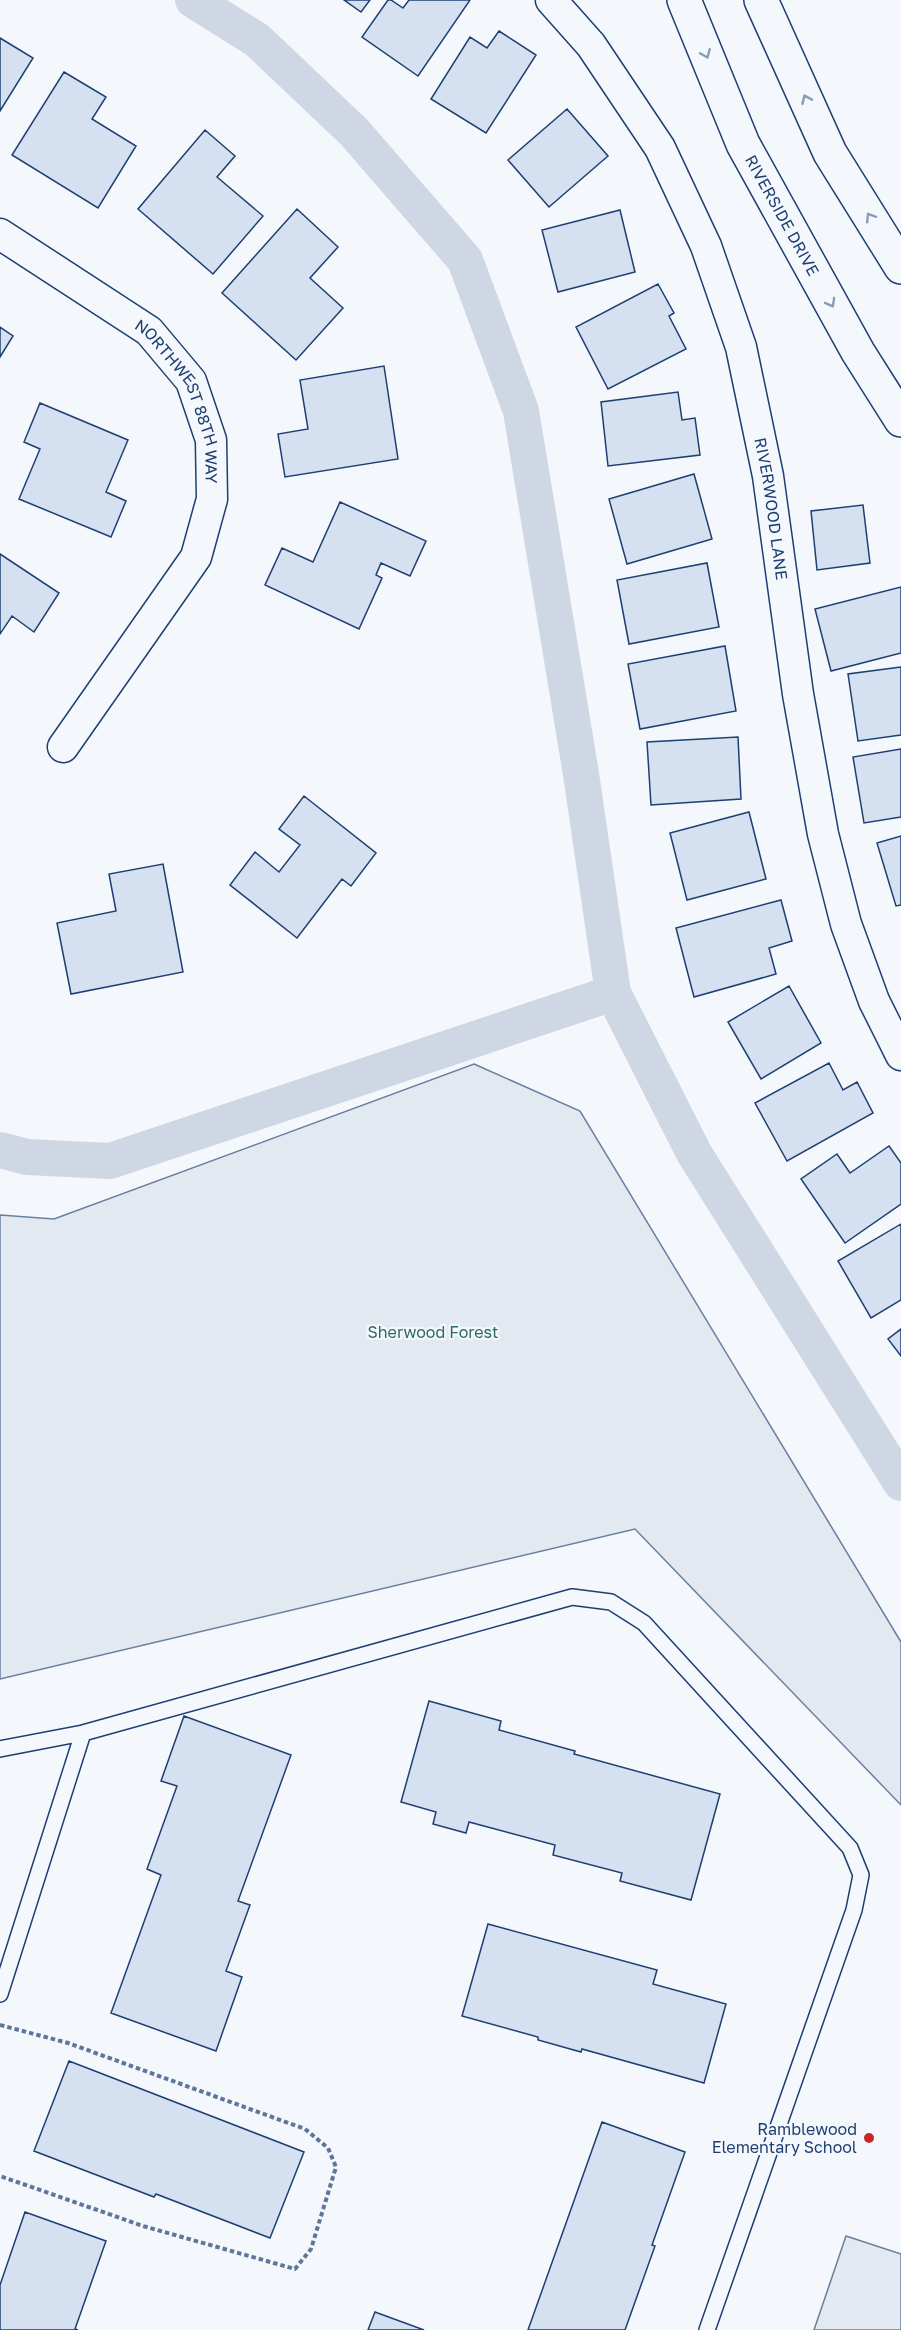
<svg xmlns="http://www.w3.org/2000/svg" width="901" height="2330" viewBox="0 0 901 2330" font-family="'Golos Text',sans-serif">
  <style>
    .green { fill: #e3e9f0; stroke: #687fa3; stroke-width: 1.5 }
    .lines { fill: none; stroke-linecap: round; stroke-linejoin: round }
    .canal { stroke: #cfd7e4; stroke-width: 36 }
    .building { fill: #d5e0f0; stroke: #1d3f73; stroke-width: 1.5 }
    .lane-casing { stroke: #1d3f73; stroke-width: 18 }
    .street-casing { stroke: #1d3f73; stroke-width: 33 }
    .secondary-casing { stroke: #1d3f73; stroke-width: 36 }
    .path { stroke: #5e769c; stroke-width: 4; stroke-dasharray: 4.5 3; stroke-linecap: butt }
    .lane { stroke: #f4f7fb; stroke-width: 15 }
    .street { stroke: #f4f7fb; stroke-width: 30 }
    .secondary { stroke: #f4f7fb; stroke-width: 33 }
    .oneway { stroke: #889bb7 }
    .poi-dot { fill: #c62828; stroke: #f4f7fb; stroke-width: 2 }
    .labels { text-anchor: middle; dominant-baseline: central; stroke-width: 4.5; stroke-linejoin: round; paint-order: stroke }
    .street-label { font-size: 16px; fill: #1d3f73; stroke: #f4f7fb }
    .park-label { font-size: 16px; fill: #2c6c60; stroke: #f4f7fb }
    .poi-label { font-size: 16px; fill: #1d3f73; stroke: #f4f7fb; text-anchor: end }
  </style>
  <rect width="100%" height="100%" fill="#f4f7fb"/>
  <path class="green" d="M474,1064L580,1111L901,1642V1805L635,1529L0,1679V1215L54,1219Z
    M846,2236L901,2254V2330H814Z"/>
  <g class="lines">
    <path class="canal" d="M193,0L257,40L354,132L465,260L521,411L581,774L613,993L694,1153L901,1483
      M0,1150L27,1157L110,1161L613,993"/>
  </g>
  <path class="building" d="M344,0H370L361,12Z
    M388,0H391L403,8L409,0H470L418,76L362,37Z
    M499,31L536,55L486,133L431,99L470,37L487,48Z
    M0,38L33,58L0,111Z
    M64,72L106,97L92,119L136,146L98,208L12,155Z
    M567,109L608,156L549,207L508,160Z
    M205,130L235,156L217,177L263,216L213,274L138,209Z
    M297,209L338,247L310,278L343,308L296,360L222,293Z
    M620,210L635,272L558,292L542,230Z
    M658,284L674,313L669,316L686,349L608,389L576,327Z
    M0,327L13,336L0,357Z
    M384,366L398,459L285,477L278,434L308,429L300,380Z
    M678,392L682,420L695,418L700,455L608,466L601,402Z
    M40,403L128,440L106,492L126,501L111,537L19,499L40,449L24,442Z
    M694,474L712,539L627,564L609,499Z
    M340,502L426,541L410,576L381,563L376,575L382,578L359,629L265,585L282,548L313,562Z
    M863,505L870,563L817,570L811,511Z
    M0,554L59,593L34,632L12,616L0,634Z
    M707,563L719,627L629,644L617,580Z
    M901,587V653L831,671L815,609Z
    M725,646L736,711L640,729L628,664Z
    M901,667V735L858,741L848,674Z
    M738,737L741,799L651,805L647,742Z
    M901,749V817L864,823L853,757Z
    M304,796L376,853L351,886L342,879L297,938L230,885L255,852L279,872L300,845L279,829Z
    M749,812L766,879L687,900L670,833Z
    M901,836V905L896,906L877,843Z
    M163,864L183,972L71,994L57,923L116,911L109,874Z
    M781,900L792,941L769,948L776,974L694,997L676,928Z
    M789,986L821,1043L761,1079L728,1022Z
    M829,1063L843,1090L857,1082L873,1113L787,1161L755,1103Z
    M889,1146L901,1163V1204L845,1243L801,1179L837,1154L850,1173Z
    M901,1224V1300L871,1318L838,1261Z
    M901,1329V1356L888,1339Z
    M429,1701L501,1721L499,1730L575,1751L574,1754L720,1794L691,1900L620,1881L622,1873L553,1855L555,1845L469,1822L466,1833L433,1824L436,1812L401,1802Z
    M184,1716L291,1755L238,1901L250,1905L226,1971L242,1977L216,2051L111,2013L161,1875L147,1869L177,1786L161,1781Z
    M488,1924L657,1970L653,1984L726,2004L704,2083L582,2049L581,2052L538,2040V2037L462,2016Z
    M69,2061L304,2152L270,2238L156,2194L154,2197L34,2151Z
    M602,2122L685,2152L652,2245L655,2246L625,2330H528Z
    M25,2212L106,2241L75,2329L78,2330H0V2285Z
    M375,2312L424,2330H368Z"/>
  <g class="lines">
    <defs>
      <path id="lane" d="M0,1749L83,1733L572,1597L611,1602L644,1623L850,1848L861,1875L854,1910L707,2330
        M0,1994L83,1733"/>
      <g id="street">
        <path id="s1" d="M551,0L591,45L660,148L706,246L741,347L768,476L798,694L823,834L846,924L874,1001L901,1055"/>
        <path id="s2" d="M0,234L149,331L191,381L211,440L212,499L196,557L63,747"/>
      </g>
      <g id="secondary">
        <path id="s3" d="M684,0L743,144L858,352L901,420"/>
        <path d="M761,0L830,153L901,267"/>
      </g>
    </defs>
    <use href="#lane" class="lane-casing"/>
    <use href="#street" class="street-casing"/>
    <use href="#secondary" class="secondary-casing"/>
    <path class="path" d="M0,2025L68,2043L305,2129L328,2148L336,2167L311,2249L295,2269L143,2226L0,2176"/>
    <use href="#lane" class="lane"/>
    <use href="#street" class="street"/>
    <use href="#secondary" class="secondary"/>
  </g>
  <defs><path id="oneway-chevron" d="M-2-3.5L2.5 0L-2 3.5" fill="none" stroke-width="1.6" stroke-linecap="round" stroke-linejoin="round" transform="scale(1.5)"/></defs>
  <g class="oneway">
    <use href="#oneway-chevron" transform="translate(706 54) rotate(68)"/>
    <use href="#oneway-chevron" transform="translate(806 99) rotate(-114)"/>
    <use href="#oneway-chevron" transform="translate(870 217) rotate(-122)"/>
    <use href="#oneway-chevron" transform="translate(831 303) rotate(61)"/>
  </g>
  <circle class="poi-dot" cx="869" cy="2138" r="6"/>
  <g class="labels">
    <g class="street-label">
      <text stroke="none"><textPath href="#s3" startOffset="237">RIVERSIDE DRIVE</textPath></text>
      <text stroke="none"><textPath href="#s2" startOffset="256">NORTHWEST 88TH WAY</textPath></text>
      <text stroke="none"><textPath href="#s1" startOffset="564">RIVERWOOD LANE</textPath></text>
    </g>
    <g class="park-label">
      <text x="433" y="1332">Sherwood Forest</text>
    </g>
    <g class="poi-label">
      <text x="857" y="2129">Ramblewood<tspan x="857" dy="18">Elementary School</tspan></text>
    </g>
  </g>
</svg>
